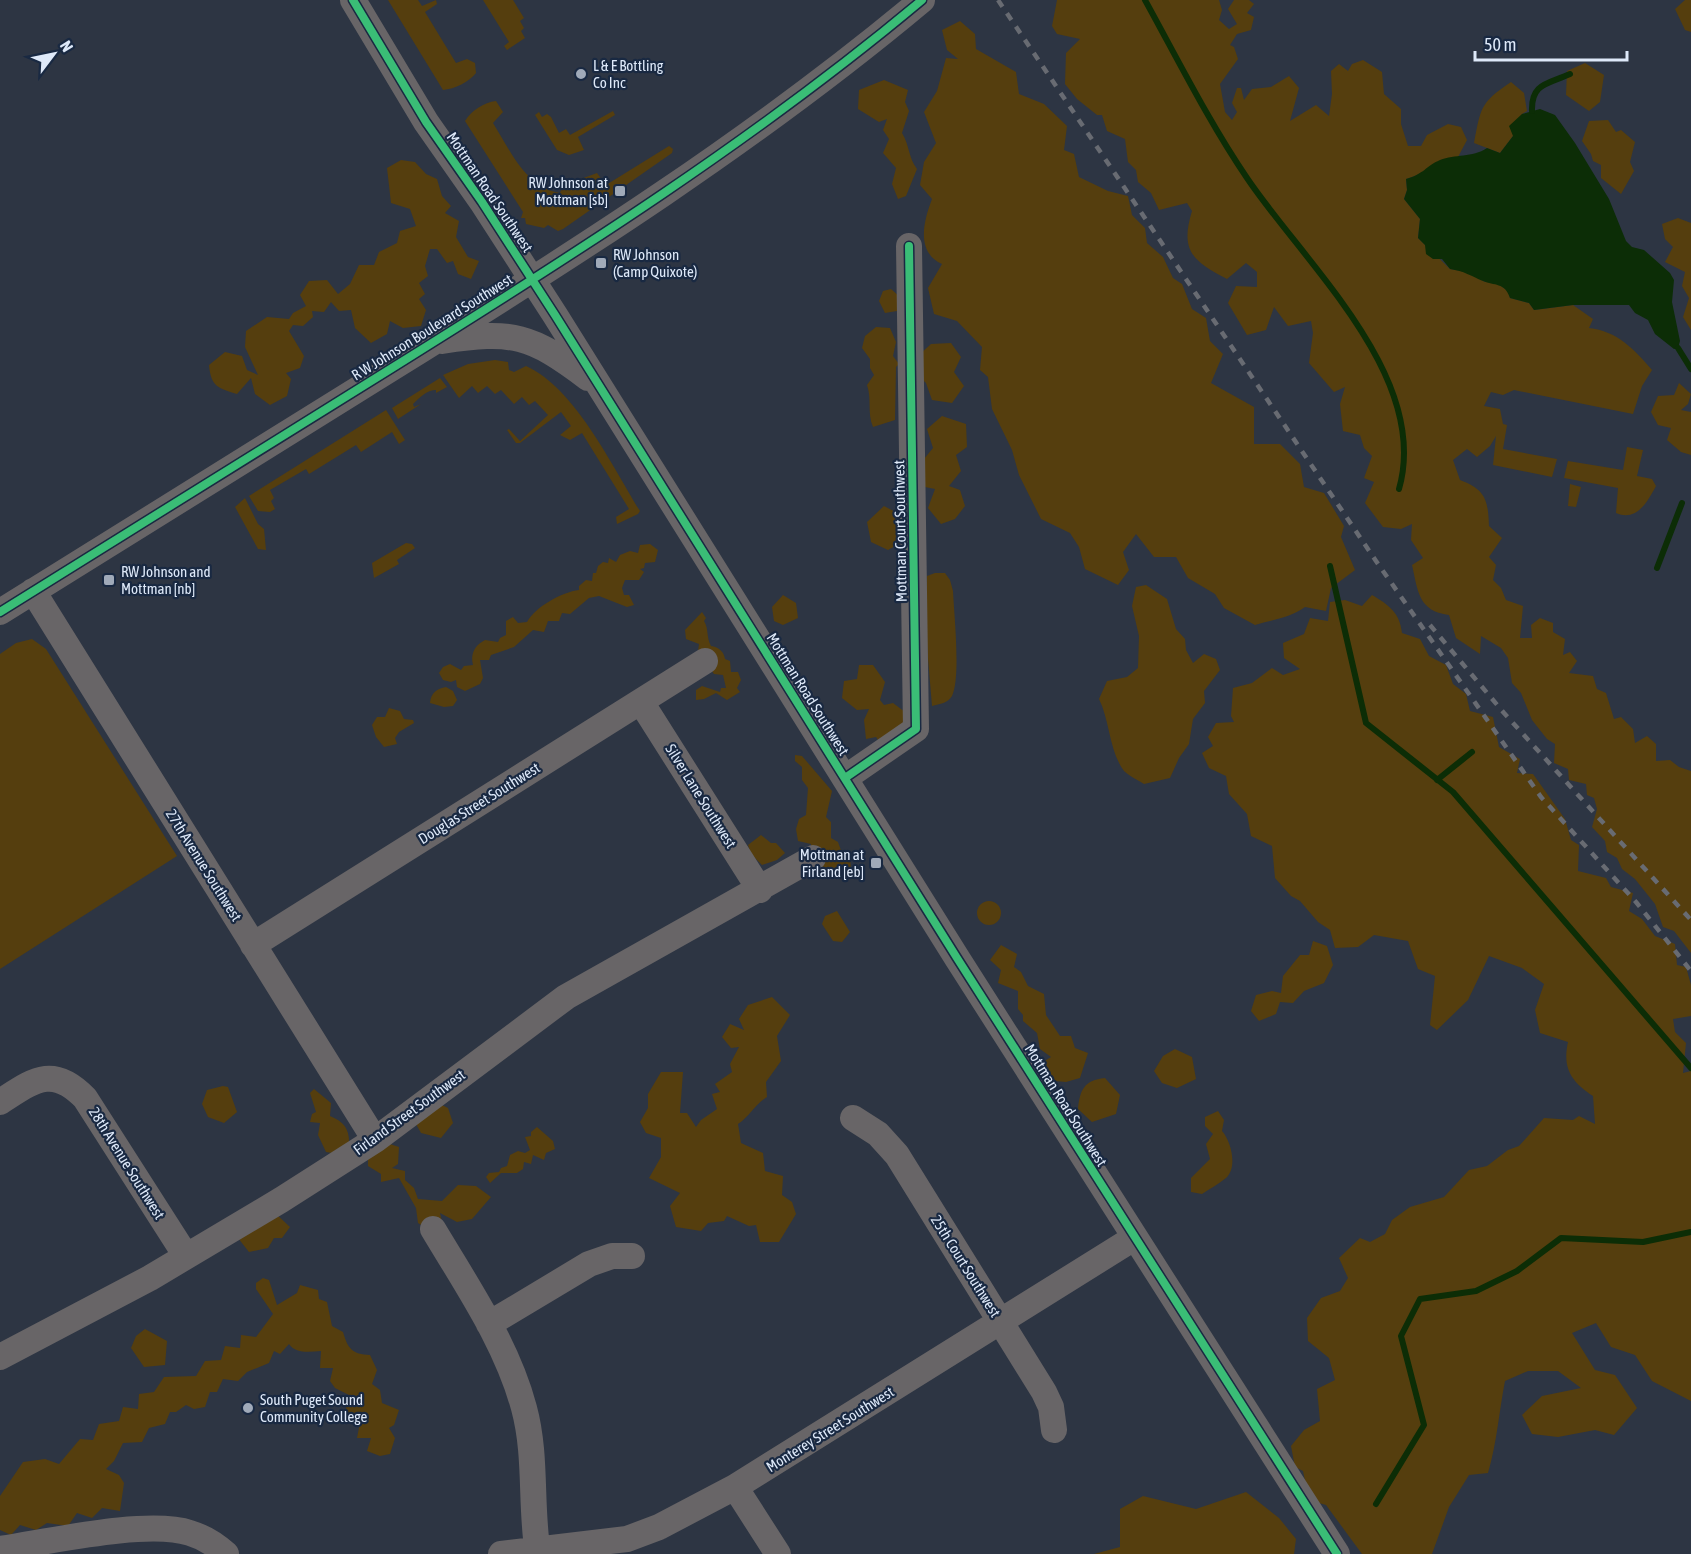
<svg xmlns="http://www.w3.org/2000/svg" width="1691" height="1554" viewBox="0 0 1691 1554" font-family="'Asap Condensed',sans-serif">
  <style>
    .green { fill: #553e0e }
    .water { fill: #0c2d06 }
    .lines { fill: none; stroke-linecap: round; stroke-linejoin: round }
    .stream { stroke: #0c2d06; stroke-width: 6 }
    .minor { stroke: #686567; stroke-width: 26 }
    .rail { stroke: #686b72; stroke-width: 4.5; stroke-dasharray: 8 8; stroke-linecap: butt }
    .cycleway-casing { stroke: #192942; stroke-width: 11 }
    .cycleway { stroke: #3abd76; stroke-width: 8 }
    .poi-dot { fill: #a0aab9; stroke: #192942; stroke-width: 2 }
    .labels { text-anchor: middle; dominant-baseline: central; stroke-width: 4.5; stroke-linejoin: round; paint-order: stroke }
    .poi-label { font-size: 15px; fill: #dee9f9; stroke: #192942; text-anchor: start }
    .street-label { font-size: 15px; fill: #dee9f9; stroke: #192942 }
  </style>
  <rect width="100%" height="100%" fill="#2d3543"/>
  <path class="green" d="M388,0H418L422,6L436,0L437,4L425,12L456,63L467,59L475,63L476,73C469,82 455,89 443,90Z
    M483,0H513L524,18L520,21L524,28L521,31L525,38L507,50L504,46L509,42Z
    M1057,0H1219L1222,10L1219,20L1229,29L1237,24L1228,9L1234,0H1249L1254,4L1247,13L1254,17L1251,30L1237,34L1230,45L1234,47L1238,59L1220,84L1225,112L1232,120L1237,112L1232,103L1237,88H1241L1244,100L1252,89L1271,87L1289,76L1299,88L1290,121L1316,105L1329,116L1332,94L1331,71L1339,64L1348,71L1352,64L1363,60L1382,72L1384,94L1401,109V124L1408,146H1421L1427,135L1448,124L1461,127L1467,140L1458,157C1435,161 1428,173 1406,179L1407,190L1404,199L1420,219L1418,238L1450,269L1467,272L1485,282H1496L1508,291L1510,298L1529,303L1534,310L1573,305L1593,319L1589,328C1617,331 1634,349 1652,370L1642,386L1633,414L1514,390L1503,395L1491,392L1484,406L1500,409L1503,424L1507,425L1503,449L1557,459L1552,477L1493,465L1496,436L1490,446L1477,457L1467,449L1453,460L1460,480C1486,490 1488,500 1489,526L1502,538L1489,557L1496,565L1493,580L1501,588L1506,600L1523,606L1520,638H1532L1531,625L1540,618L1553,623V632L1565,639L1563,655L1570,652L1577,661L1569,673L1593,676L1597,689L1606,693L1614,719L1621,717L1633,729L1635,743L1647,736L1656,744V761L1670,760L1679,767L1691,771V953L1674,931L1663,927L1655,904L1635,879L1622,869L1617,858L1607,852L1605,841L1592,827L1597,809L1594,798L1587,795L1586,784L1569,780L1568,769L1554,763L1555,744L1547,739L1532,720L1521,693L1512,683L1508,658L1501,648L1481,636L1480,654L1456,638L1449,615C1418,611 1418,591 1412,565L1423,558L1411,540L1412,524L1401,529L1383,527L1365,503L1374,482L1364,478L1372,456L1364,448L1360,435L1343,431L1340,404L1345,387L1334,392L1309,363L1313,333L1311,321L1288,326L1274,307L1266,330L1247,335L1228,303L1236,286L1257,287V272L1246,263L1227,279C1192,261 1180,250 1192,211L1187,203L1159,210L1151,193L1138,182L1136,170L1128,162L1125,139L1107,131L1102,115H1097L1077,99L1065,84L1066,53L1080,39L1057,34L1052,26Z
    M1685,0H1691V32L1685,30L1675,9Z
    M960,21L975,34L976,49L1016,72L1019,94L1044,104L1067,126L1064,150L1074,154L1079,177L1108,191L1128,196L1132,215L1145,228L1147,243L1163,257L1173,278L1182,284L1192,309L1206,318L1210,341L1223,354L1211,383L1254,407V444H1280L1300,464L1304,487L1324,493L1344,526L1341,537L1355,570L1331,588L1326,611L1305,607C1290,618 1274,619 1255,625L1224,608L1215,594L1188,578L1176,557H1154L1136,534L1123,552L1129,570L1118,585L1085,569L1079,547L1070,533L1041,519L1019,475L1012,450L992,409L988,377L980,370L982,347L957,321L934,314L928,288L942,264C915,252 924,220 932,199L920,185L924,162L936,143L924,112L937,91L946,58L958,59L947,50L942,30Z
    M1585,63L1604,75L1600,102L1589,111L1566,95L1567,71Z
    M884,80L908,90L905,102L909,111L902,133C910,146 908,157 917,169L906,196L898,199L892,184L896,168L883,153L889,139L883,130L887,119L879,122L858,109L859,90Z
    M1511,82L1524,93L1527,111L1522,114L1513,136L1500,153L1474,143C1481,107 1480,103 1511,82Z
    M496,101L503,112L493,123C510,150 525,187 560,193L565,179L578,180L597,173L606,185L669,146L673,149L672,153L563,229L558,231L548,225L544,228L526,224L525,218H521L523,212L465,121C471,111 484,102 496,101Z
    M613,111L615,115L578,137L584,150L569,155L557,150L535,115L539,112L542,117L547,114L551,117L559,133L566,129L570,135Z
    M1608,120L1616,132L1621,130L1635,142L1630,162L1634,171L1621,194L1601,178V165L1593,161L1591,154L1582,141L1589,121Z
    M401,160L415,162L426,174L437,179L442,196L451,206L445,213L459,221L456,237L468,257L479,261L471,279L458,274L453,261L447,263L437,249H430L425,266L428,276L419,283L425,294L419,299L426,310L421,326L403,328L390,321L387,334L371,343L355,328L351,310L339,311L331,302L324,312L312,311L313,317L303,326L293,325L289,331L304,356L300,368L286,373L291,379L287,396L270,405L255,394L251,378L237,394C218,388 211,387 209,365L225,352L242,356L247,370L258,375L245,347L246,331L267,317L289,319L293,313L306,306L300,295L309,281L327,280L338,294L350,284L359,265H374L379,252L397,243L400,231L416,226L410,209L391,203L387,168Z
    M1678,218L1691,223V330L1683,317L1689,298L1682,286L1685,272L1665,262L1673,247L1665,239L1662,224Z
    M891,289L901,298L897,311L885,313L879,301L883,291Z
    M876,327L890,328L896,342L893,356L899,364L896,367L895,420L873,427C867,413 872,399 867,385L874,375L870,368V359L862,348L865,336Z
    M951,343L961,357L954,372L964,386L952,403L932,400L926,383L916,373L919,355L931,344Z
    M495,360L508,362L509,370L514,372L526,366C575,388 612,466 640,511L638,514L617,524L616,517L629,509L582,433L570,440L560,435L571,426L561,412L520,443H516L507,430L509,429L520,441L548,415L535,401L529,405L522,397L514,404L501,390L495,394L487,386L478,393L472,386L459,398L443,375L468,364Z
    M440,378L447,387L436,393V390C427,390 419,398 413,404L414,407L421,404L398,419L392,408Z
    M1679,383L1691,394L1688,404L1681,410L1691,412V455L1681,452L1667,440L1671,428L1658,425L1651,412L1658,396L1674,395Z
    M386,410L405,440L399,444L392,432L361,452L356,445L309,474L306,469L270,490L274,498L271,501L275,509L270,512L258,511L249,496Z
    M942,416L966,424L967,447L956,455L961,471L949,486L960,490L965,506L955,519L941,524L928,508L935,489L920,486L919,465L933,448L927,429Z
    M1627,447L1643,450L1637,476L1652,479L1656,486C1648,501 1637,522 1616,513L1618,488L1564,478L1568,461L1623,470Z
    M1570,484L1581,487L1576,507L1568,506Z
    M245,498L258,524L264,529L266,550L258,549L235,507Z
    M884,506L903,516L902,542L888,550L871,542L867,522Z
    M406,543L412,544L415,548L397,560L399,564L374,578L372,563Z
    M650,544L658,550L655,562L645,563L644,568L640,569L644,572L639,580H625L622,588L624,595H629L634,605L627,607L599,596L589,598L570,614L562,613L559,621H548L544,632L533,630L514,647L491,655L489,660H480L483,678L480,684L465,691L457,687L456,680L451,682L443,680L439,673L443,667L450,664L461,670L464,666L473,665C470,654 475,645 485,640L498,642L500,638L506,635V621L513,617L518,623L527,622C535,607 562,592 579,590V586L586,580L592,581L593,573H596L598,566L603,562L608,563L609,558L616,562L620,555L630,551L638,553L640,545Z
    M935,573H945L950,580L953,591C954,614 961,677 952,696C948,703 940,704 932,706L925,623L927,576Z
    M1146,585L1167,599L1176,629L1185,639L1186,650L1193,663L1204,654L1216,659L1220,670L1204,691L1205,703L1193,719L1189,744L1179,758L1170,778L1144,784C1138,780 1129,776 1124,771C1109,751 1110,721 1099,699L1107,681L1127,677L1138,668L1139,636L1132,606L1136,587Z
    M783,595L796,603L798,618L783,625L774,621L772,607Z
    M1372,595C1389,605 1400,613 1402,633L1420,639L1429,656L1446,665L1453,684L1466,694L1470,711L1493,717L1499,747L1520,759L1517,773L1533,774L1565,819L1571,840L1579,845L1578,871L1606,878L1611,887L1633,893L1629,911L1642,919L1655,936L1675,944L1677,965L1686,967L1691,985V1016L1673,1019L1675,1032L1686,1043L1683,1073L1691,1071V1401L1652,1381L1635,1355L1611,1347L1596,1323L1572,1333L1595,1370L1615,1375L1637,1408L1614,1435L1595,1430L1558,1437L1532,1434L1522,1415L1542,1396L1581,1388L1558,1371H1528L1505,1381C1499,1412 1497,1442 1488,1473L1469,1475L1449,1507L1432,1554H1362L1326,1505L1309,1500L1303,1471L1295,1467L1291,1446L1304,1430L1320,1421L1317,1389L1335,1380L1329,1358L1308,1341L1307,1318L1321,1298L1340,1291L1348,1278L1339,1258L1360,1238L1370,1242L1385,1234L1392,1220L1410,1207L1444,1197L1469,1170L1487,1166L1508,1150L1519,1146L1544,1118L1573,1120L1579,1116L1595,1124L1593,1096C1572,1082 1562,1069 1568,1042L1540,1033L1535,1010L1544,984L1522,968L1489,956L1468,1000L1437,1030L1430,1025L1435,976L1418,969L1408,941L1374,935L1358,947L1335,948L1330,930L1318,922L1300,901L1291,896L1275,878L1272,846L1251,836L1247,814L1229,794L1226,776L1209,768L1202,753L1213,746L1208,737L1216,723L1234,722L1231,716L1233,688L1252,683L1272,668L1283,675L1300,669L1284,658L1283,643L1304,634L1310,618L1328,621L1330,602L1345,600L1362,606Z
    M702,612L706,618L704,621C709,629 706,637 711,646C718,647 724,651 725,659L730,661L731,672H738L741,680L737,688L740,692L727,700L716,693L704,699L696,700V690L702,686L720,692L721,688H726L723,675L714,674L698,651L699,644L686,639L685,630Z
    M32,639L46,649L177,856L0,969V654L16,643Z
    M859,665H873L885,682L880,700L884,705L893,703L909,715L896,739L882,746L876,737L866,739L864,720L869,709L857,710L842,698L844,681L857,679Z
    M446,687L453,691L457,700L453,706L444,707L430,703C431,692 437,689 446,687Z
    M389,708L400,711L404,719L413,720L414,723L399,732L395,738L397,744L384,747L376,737L372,725L377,717H385Z
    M795,755L802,756L832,791L826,817L831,822V838L838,842L843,856L850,857L851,870L839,876L834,870L822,869L821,860L811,853V844L798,841L796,829L799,819L806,815L808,788L802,780V767L795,761Z
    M761,835L771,843H776L785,853L777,860L762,865L751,854L748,845Z
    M977 913a12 12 0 1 1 24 0a12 12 0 1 1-24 0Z
    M837,911L850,932L842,942L833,941L822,924L825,916Z
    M1313,941L1327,946L1333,965L1324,983L1304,991L1293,1003L1280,1002L1276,1014L1259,1021L1251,1011L1256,995L1272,991L1281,993L1283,976L1300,955H1309Z
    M1001,945L1017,954L1014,967L1021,972L1028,986L1044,994L1046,1015L1060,1036H1071L1075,1048L1088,1053L1080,1078L1066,1082L1055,1081L1043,1062L1051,1057L1040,1049L1037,1033L1023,1021V1015L1018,1009V991L998,983L1001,970L990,960Z
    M772,997L790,1015L777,1036L781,1061L766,1082L767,1097C754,1105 750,1116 738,1124L741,1143L763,1153L765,1171L783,1176L782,1195L792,1202L796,1214L779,1242H760L756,1225L749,1226L727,1216L724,1221L708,1223L701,1231L676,1227L670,1206L680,1193L649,1178L661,1157V1138L646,1133L640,1122L648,1108V1094L661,1072H683L680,1113H687L696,1127L701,1120L717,1109L712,1094L720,1092L715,1084L732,1072L730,1064L739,1047L731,1048L722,1037L730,1024L744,1030L739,1019L748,1005Z
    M1175,1049L1192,1057L1196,1079L1177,1088L1162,1083L1154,1071L1163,1056Z
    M1105,1078L1120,1095L1116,1114L1092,1122L1078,1109C1080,1090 1084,1080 1105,1078Z
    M223,1086L228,1087L237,1112L224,1123L208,1117L202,1104L207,1090Z
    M314,1089L331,1103L330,1116C345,1122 350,1130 349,1146L339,1154L326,1152L318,1135L320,1123L310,1122L312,1114L316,1112L310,1093Z
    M438,1103L448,1108L453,1123L441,1138L421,1133L416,1124Z
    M1218,1111L1224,1120L1222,1131C1231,1141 1238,1167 1226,1178C1219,1184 1209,1189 1202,1194L1191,1192V1178L1210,1159L1206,1144L1213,1134L1205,1126V1117Z
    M537,1127L553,1141L555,1149L546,1153L544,1160L533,1155L531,1164L524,1162L523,1169L517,1173H501L490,1183L486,1177L489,1173L499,1172L501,1168L507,1166L510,1155L518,1151L525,1153L530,1150L525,1137L531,1136V1132Z
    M381,1141L399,1147L398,1164L392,1168L405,1171V1180L414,1188L418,1199L442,1201L458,1185L476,1186L491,1197L472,1219L457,1222L440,1213L443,1226L432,1232L418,1223L416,1208L399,1178L381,1182V1174L368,1166V1152Z
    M274,1212L290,1227L282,1238H274L268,1248L249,1252L238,1238Z
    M263,1278L269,1280L277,1305L297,1293L300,1285L318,1290L319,1299L327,1302L332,1326L343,1332C348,1349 352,1354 370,1355L377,1370L372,1384L380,1390L382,1403L399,1410L394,1425L389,1428L395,1438L390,1454L380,1456L367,1451L371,1438H357L361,1417L349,1414L346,1408L349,1395L335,1388L330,1381L333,1368H320L321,1351C309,1352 296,1354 289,1344L280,1354L274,1351L269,1363L247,1372L238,1381L223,1379L217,1392H210L205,1407L194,1409L186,1405L176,1412H170L165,1424L149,1428L142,1442L123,1443L114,1461L106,1469L119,1475L124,1483L120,1511L102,1508L92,1518L77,1513L68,1526L47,1523L36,1530L20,1525L11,1535L0,1530V1496L23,1462L45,1459L59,1464L80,1439L93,1440L99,1424L119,1421L123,1407L138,1409L139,1394L154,1392L164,1377L196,1376L205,1361L221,1360L225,1346L240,1348L241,1335L256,1337L273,1314L256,1289V1283Z
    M145,1329L167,1341L165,1365L144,1367L131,1348L136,1336Z
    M1246,1492L1279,1518L1296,1539L1294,1554H1094L1120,1547V1509L1143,1496L1196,1509Z"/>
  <path class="water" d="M1540,109L1555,115L1575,143L1609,199L1626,241L1632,247L1644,250L1670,273L1674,280L1672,302L1680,341L1678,348L1674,349L1655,334L1648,320L1635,313L1629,305H1573L1534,310L1529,303L1510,298C1505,282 1494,286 1483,281C1471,276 1464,271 1450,269L1442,259H1433L1426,254L1425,245L1418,238L1420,219L1404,199L1407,190L1406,179C1424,174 1426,166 1440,160C1455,154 1472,158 1487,148L1500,153L1513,136L1509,126L1522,114Z"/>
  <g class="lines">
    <path class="stream" d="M1145,0C1177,58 1210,124 1247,178C1304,263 1431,377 1399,489
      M1532,111C1531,83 1548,84 1570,74
      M1678,348L1691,369
      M1330,566L1366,723L1453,792L1691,1068
      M1657,568L1682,503
      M1437,780L1472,752
      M1376,1504L1424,1425L1401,1336L1420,1299L1476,1291L1517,1271L1561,1238L1643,1242L1691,1232"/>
    <path class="minor" d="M353,0L426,122L482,202L555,315L957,958L1337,1554
      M442,341C513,330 531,335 588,378
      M33,591L375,1140
      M0,612C131,530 262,449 392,368C575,254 756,139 922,0
      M641,702L760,890
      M845,778L916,729L909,246
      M253,945L705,661
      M0,1102C33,1081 52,1064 85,1098L186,1256
      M853,1118L878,1134L897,1155L1044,1392L1051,1407L1054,1430
      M433,1229C467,1286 507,1344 524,1408C537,1456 530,1506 538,1554
      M489,1324L589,1264L612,1256H632
      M0,1357L150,1278L281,1200L375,1140L566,997L813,858
      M735,1487L778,1554
      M0,1549C48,1542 147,1519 190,1533C203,1537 216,1545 226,1554
      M501,1554L627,1539L659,1527L735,1487L1134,1238"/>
    <path class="rail" d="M998,0L1376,561L1541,797L1636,902L1691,971
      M1430,625L1504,713L1691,920"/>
    <defs>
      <path id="cycleway" d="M353,0L426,122L482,202L555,315L957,958L1337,1554
        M0,612C131,530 262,449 392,368C575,254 756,139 922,0
        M845,778L916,729L909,246"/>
    </defs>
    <use href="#cycleway" class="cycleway-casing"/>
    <use href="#cycleway" class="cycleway"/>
  </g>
  <g class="poi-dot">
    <circle cx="581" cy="74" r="6"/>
    <rect x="614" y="185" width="12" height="12" rx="3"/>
    <rect x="595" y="257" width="12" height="12" rx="3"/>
    <rect x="103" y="574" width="12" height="12" rx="3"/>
    <rect x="870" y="857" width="12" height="12" rx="3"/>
    <circle cx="248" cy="1408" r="6"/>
  </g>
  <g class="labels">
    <g class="poi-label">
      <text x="593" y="65">L &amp; E Bottling<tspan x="593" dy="17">Co Inc</tspan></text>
      <text x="608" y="182" text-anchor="end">RW Johnson at<tspan x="608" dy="17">Mottman [sb]</tspan></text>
      <text x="613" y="254">RW Johnson<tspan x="613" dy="17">(Camp Quixote)</tspan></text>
      <text x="121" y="571">RW Johnson and<tspan x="121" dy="17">Mottman [nb]</tspan></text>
      <text x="864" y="854" text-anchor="end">Mottman at<tspan x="864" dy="17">Firland [eb]</tspan></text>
      <text x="260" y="1399">South Puget Sound<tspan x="260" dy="17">Community College</tspan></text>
    </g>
    <g class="street-label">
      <text transform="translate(490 192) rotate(56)">Mottman Road Southwest</text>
      <text transform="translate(432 327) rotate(-32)">R W Johnson Boulevard Southwest</text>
      <text transform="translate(900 531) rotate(-91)">Mottman Court Southwest</text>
      <text transform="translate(808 694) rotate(58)">Mottman Road Southwest</text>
      <text transform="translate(701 796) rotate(58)">Silver Lane Southwest</text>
      <text transform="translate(479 803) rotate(-32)">Douglas Street Southwest</text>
      <text transform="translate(204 865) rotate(58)">27th Avenue Southwest</text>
      <text transform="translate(1066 1105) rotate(58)">Mottman Road Southwest</text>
      <text transform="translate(409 1112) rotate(-36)">Firland Street Southwest</text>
      <text transform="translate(127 1163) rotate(58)">28th Avenue Southwest</text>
      <text transform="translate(966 1266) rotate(58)">25th Court Southwest</text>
      <text transform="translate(830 1429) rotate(-32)">Monterey Street Southwest</text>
    </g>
  </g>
  <g transform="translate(54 54) rotate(58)" stroke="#192942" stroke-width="4.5" paint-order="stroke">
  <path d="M0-4.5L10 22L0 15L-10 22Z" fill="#dee9f9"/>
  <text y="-9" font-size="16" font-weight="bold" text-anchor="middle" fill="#dee9f9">N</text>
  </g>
  <path d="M1475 51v9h152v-9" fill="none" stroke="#dee9f9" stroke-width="3"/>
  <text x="1484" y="51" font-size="18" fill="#dee9f9" stroke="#192942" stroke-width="4.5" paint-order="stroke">50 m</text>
</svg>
